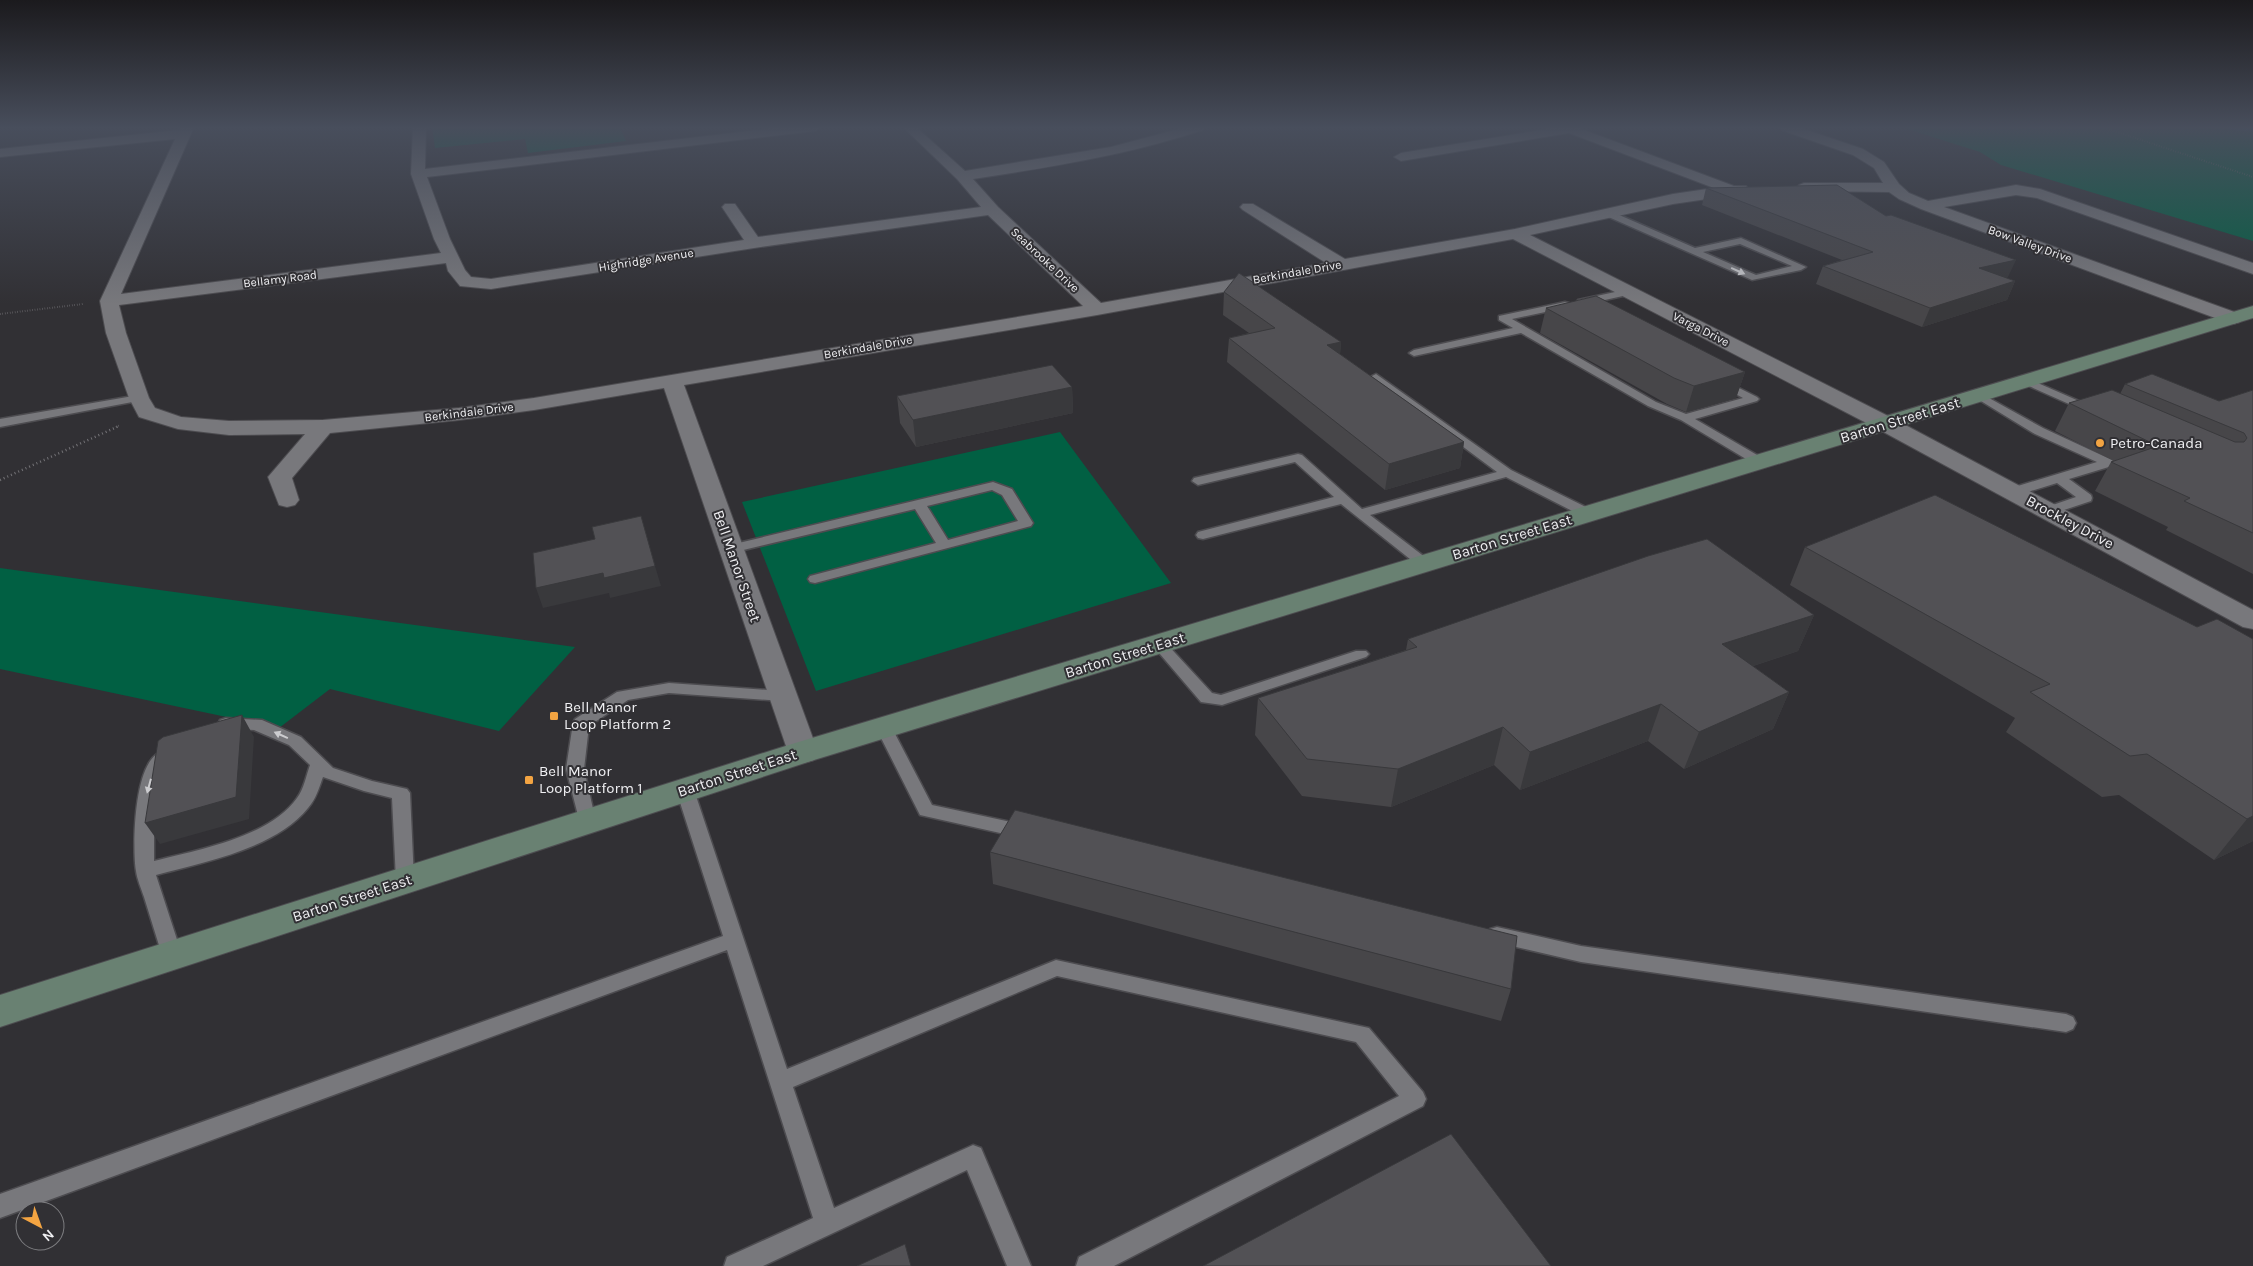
<svg xmlns="http://www.w3.org/2000/svg" width="2253" height="1266" viewBox="0 0 2253 1266" font-family="Karla,sans-serif">
  <style>
    .green { fill: #016043 }
    .lines { fill: none; stroke-linecap: round; stroke-linejoin: round }
    .stream { stroke: #106b91; stroke-width: 5.5 }
    .lane-casing { stroke: #4d4c50; stroke-width: 3 }
    .street-casing { stroke: #4d4c50; stroke-width: 2 }
    .secondary-casing { stroke: #4d4c50; stroke-width: 2 }
    .path-far1 { stroke: #737276; stroke-width: 2; stroke-dasharray: 0.5 2; stroke-linecap: butt }
    .path { stroke: #737276; stroke-width: 2.5; stroke-dasharray: 1 3; stroke-linecap: butt }
    .lane { fill: #78787c; fill-rule: evenodd }
    .street { fill: #78787c; fill-rule: evenodd }
    .secondary { fill: #698172; fill-rule: evenodd }
    .wall { fill: #474649 }
    .shaded-wall { fill: #39393c }
    .building { fill: #525155; stroke: #39393c }
    .oneway { fill: #cccccf }
    .poi-dot { fill: #f3a442; stroke: #313034; stroke-width: 2 }
    .labels { text-anchor: middle; dominant-baseline: central; stroke-width: 4; stroke-linejoin: round; paint-order: stroke }
    .far-street-label { font-size: 12px; fill: #f0f0f3; stroke: #313034 }
    .street-label { font-size: 15px; fill: #f0f0f3; stroke: #313034 }
    .poi-label { font-size: 15px; fill: #f0f0f3; stroke: #313034; text-anchor: start }
  </style>
  <rect width="100%" height="100%" fill="#313034"/>
  <path class="green" d="M432,127H620L626,141L528,153L525,139L435,148Z
    M1901,127H2253V241L2001,165L1980,152Z
    M1060,432L1171,583L816,691L742,502Z
    M0,568L575,647L499,731L330,689L279,728L0,669Z"/>
  <g class="lines">
    <path class="stream" d="M2230,127L2253,129"/>
    <defs>
      <path id="lane" d="M1604,211H1610L1695,248L1741,238L1806,267L1801,270L1752,280L1604,215ZM1740,244L1792,266L1756,275L1703,252Z
        M1629,289L1634,292L1632,294L1582,305L1577,302L1578,300Z
        M1565,302L1569,303V307L1512,319L1656,402L1686,414L1743,398L1717,384L1715,382L1717,380L1721,379L1757,397L1759,399L1757,401L1695,419L1764,459L1766,462L1764,465H1756L1681,420L1648,406L1521,333L1414,356L1409,353L1414,350L1513,328L1499,320V316Z
        M1376,374L1511,470L1594,511L1596,514L1594,517H1584L1506,477L1370,515L1430,561L1432,564L1425,568L1420,567L1341,504L1203,539L1198,538L1196,535L1198,532L1334,497L1295,462L1198,485L1192,481L1194,478L1298,454L1302,455L1362,509L1497,472L1372,379L1370,377Z
        M2026,378L2095,408L2097,410L2095,412H2087L2022,383L2020,381Z
        M1980,393L2043,428L2112,460L2114,463L2112,466L2069,479L2091,495L2092,498L2091,501L2049,515L2044,514L2042,511L2044,508L2076,497L2057,483L2018,495H2008L2007,492L2008,489L2097,462L2035,434L1976,398L1974,396L1976,394Z
        M139,395L145,398L143,400L0,427V419Z
        M993,482L1012,489L1033,523L1031,526L815,583L810,582L808,579L810,576L936,543L915,509L731,553L724,549L726,546ZM992,490L1002,495L1018,521L948,540L927,506Z
        M1159,639L1164,641L1212,693L1221,695L1356,651H1366L1369,654L1366,657L1222,705L1201,702L1154,647L1151,644L1154,641Z
        M669,683L783,691L789,692L791,696L789,700L783,701L669,693L628,700L589,726L584,769L596,822L593,827L587,829L581,827L566,769L573,723L575,719L617,692Z
        M226,718L262,720L301,737L333,768L372,781L407,789L410,793L414,880L412,885L405,887L398,885L396,880L392,798L364,791L323,777C319,788 316,799 308,808C275,849 204,862 156,875L182,955L179,961L172,963L165,961L162,955C156,936 150,916 144,897C141,888 137,879 136,871C132,849 133,741 171,752L173,756L162,770L154,800V861C197,850 270,837 297,798C304,789 306,776 310,765L289,745L254,730L220,728L218,724L220,720Z
        M884,722L890,724L892,728L932,805L1029,826L1032,831L1029,836L1023,838L920,815L876,728L878,724Z
        M685,784L691,786L694,790L787,1069L1056,960L1369,1028L1423,1092L1426,1099L1423,1106L1114,1266H1076L1079,1257L1399,1096L1356,1042L1057,976L793,1087L834,1208L973,1145L981,1148L1031,1266H1007L967,1170L763,1266H724L727,1257L813,1218L727,950L0,1218V1194L723,936L676,790L679,786Z
        M1497,927L1581,946L2066,1014L2073,1017L2076,1023L2073,1029L2066,1032L1581,962L1490,941L1487,935L1490,929Z"/>
      <path id="street" d="M181,127H194L121,294L441,253L434,239L411,174L413,127H426L425,169L784,127H822L815,131L427,177L450,239L465,270L471,277L491,279L744,240L722,207L725,204H735L758,237L981,207L957,179L903,127H916L965,171L1111,147L1186,127H1204L1203,130C1128,155 1051,167 973,179L998,207L1101,303L1326,263L1243,210L1240,207L1243,204H1253L1345,259L1515,229L1673,194L1714,188L1569,133L1401,161L1394,157L1401,153L1559,127H1576L1734,186H1746L1749,189L1746,192L1741,194L1673,204L1530,235L1894,419L2253,610V629L2243,627L1878,429L1513,239L1097,315L684,385L818,752L814,760L803,763L792,760L788,752L664,388L534,410L459,420L330,433L292,478L299,500L295,505L287,507L279,505L268,477L305,434L229,435L178,429L139,417L129,398L106,333L100,301L175,139L0,157V149L179,130ZM988,215L1083,306L534,398L459,408L323,420L229,421L181,417L155,408L149,398L126,333L119,305L446,263L448,271L460,286L491,289L754,248Z
        M1780,127H1798L1863,149L1884,162L1899,184L1909,193L1928,201L2016,185L2040,189L2253,263V274L2037,198L2016,195L1944,207L2240,314L2242,318L2240,322L2233,324L2226,322L1921,209L1899,199L1889,192L1799,191L1796,188L1799,185L1804,183H1883L1874,168L1853,155L1781,130Z"/>
      <path id="secondary" d="M2253,306V318L814,760L0,1027V995L792,744Z"/>
    </defs>
    <use href="#lane" class="lane-casing"/>
    <use href="#street" class="street-casing"/>
    <use href="#secondary" class="secondary-casing"/>
    <path class="path-far1" d="M2102,127L2253,177
      M0,314L83,304
      M116,427L120,425"/>
    <path class="path" d="M0,480L119,426"/>
    <use href="#lane" class="lane"/>
    <use href="#street" class="street"/>
    <use href="#secondary" class="secondary"/>
  </g>
  <path class="wall" d="M1706,188L1886,216L2008,277L2005,278L2015,281L2007,300L1922,327L1816,284L1823,266L1842,260L1702,205Z
    M1224,292L1341,342L1340,354L1464,442L1460,468L1385,490L1227,362L1229,338L1249,333L1223,315Z
    M1546,308L1745,372L1736,398L1686,412L1667,404L1540,333Z
    M2125,384L2219,401L2253,390V574L2166,530L2168,527L2095,491L2111,462L2114,461L2055,431L2069,403L2120,394Z
    M1072,387L1073,413L916,447L900,423L897,396Z
    M1805,547L2197,627L2253,841L2214,860L2119,795L2102,797L2006,732L2015,718L1790,585Z
    M1814,615L1798,651L1753,666L1789,692L1773,729L1684,769L1648,741L1520,790L1494,765L1391,807L1302,796L1255,735L1258,698L1406,650L1408,639Z
    M990,852L1511,989L1501,1021L993,884Z"/>
  <path class="shaded-wall" d="M2016,260L2008,277L1971,286L1979,268Z
    M2015,281L2007,300L1922,327L1930,308Z
    M1341,342L1339,366L1327,345Z
    M1745,372L1736,398L1686,412L1694,386Z
    M1072,387L1073,413L916,447L913,420Z
    M1464,442L1460,468L1385,490L1389,464Z
    M655,566L661,586L610,598L609,593L543,608L536,588L603,573Z
    M1814,615L1798,651L1708,681L1722,644Z
    M1789,692L1773,729L1684,769L1699,732Z
    M1661,704L1648,741L1520,790L1530,752Z
    M242,715L254,737L249,819L160,844L145,823Z
    M1503,727L1494,765L1391,807L1398,769Z
    M2253,816V841L2214,860L2247,819Z"/>
  <path class="building" d="M1837,185L1886,216L1891,215L2016,260L1979,268L2015,281L1930,308L1823,266L1873,252L1706,188Z
    M1239,273L1341,342L1327,345L1464,442L1389,464L1229,338L1275,328L1224,292Z
    M1596,296L1745,372L1694,386L1674,378L1546,308Z
    M1052,365L1072,387L913,420L897,396Z
    M2152,374L2219,401L2253,390V533L2184,501L2190,498L2111,462L2158,446L2069,403L2112,390L2235,442H2244L2247,438L2244,433L2125,384Z
    M1935,495L2197,627L2217,619L2253,639V816L2247,819L2147,754L2130,756L2030,692L2050,684L1805,547Z
    M641,516L655,566L604,578L603,573L536,588L533,553L595,539L592,527Z
    M1707,539L1814,615L1722,644L1789,692L1699,732L1661,704L1530,752L1503,727L1398,769L1307,759L1258,698L1417,647L1408,639L1648,556Z
    M242,715L236,797L145,823L158,741L163,737Z
    M1015,810L1517,936L1511,989L990,852Z
    M1451,1134L1551,1266H1203Z
    M905,1244L911,1266H857Z"/>
  <defs><path id="oneway-solid" d="M-6-.8H1V-3.2L6.5 0L1 3.2V.8H-6Z" transform="scale(1.25)"/></defs>
  <g class="oneway">
    <use href="#oneway-solid" transform="translate(1738 271) rotate(24)"/>
    <use href="#oneway-solid" transform="translate(281 735) rotate(-156)"/>
    <use href="#oneway-solid" transform="translate(149 786) rotate(105)"/>
  </g>
  <linearGradient id="sky" x2="0" y2="1"><stop stop-color="#1b1a1d"/><stop offset="0.42" stop-color="#484e5c"/><stop offset="1" stop-color="#484e5c" stop-opacity="0"/></linearGradient>
  <rect width="2253" height="304" fill="url(#sky)"/>
  <g class="poi-dot">
    <circle cx="2100" cy="443" r="5"/>
    <rect x="549" y="711" width="10" height="10" rx="2.5"/>
    <rect x="524" y="775" width="10" height="10" rx="2.5"/>
  </g>
  <g class="labels">
    <g class="far-street-label">
      <text transform="translate(2030 244) rotate(20)">Bow Valley Drive</text>
      <text transform="translate(646 260) rotate(-9)">Highridge Avenue</text>
      <text transform="translate(1045 260) rotate(43)">Seabrooke Drive</text>
      <text transform="translate(1297 272) rotate(-10)">Berkindale Drive</text>
      <text transform="translate(280 279) rotate(-7)">Bellamy Road</text>
      <text transform="translate(1701 329) rotate(27)">Varga Drive</text>
      <text transform="translate(868 347) rotate(-10)">Berkindale Drive</text>
      <text transform="translate(469 412) rotate(-7)">Berkindale Drive</text>
    </g>
    <g class="street-label">
      <text transform="translate(1900 420) rotate(-17)">Barton Street East</text>
      <text transform="translate(2070 522) rotate(28)">Brockley Drive</text>
      <text transform="translate(1512 537) rotate(-17)">Barton Street East</text>
      <text transform="translate(737 566) rotate(71)">Bell Manor Street</text>
      <text transform="translate(1125 655) rotate(-17)">Barton Street East</text>
      <text transform="translate(737 773) rotate(-18)">Barton Street East</text>
      <text transform="translate(352 898) rotate(-18)">Barton Street East</text>
    </g>
    <g class="poi-label">
      <text x="2110" y="443">Petro-Canada</text>
      <text x="564" y="707">Bell Manor<tspan x="564" dy="17">Loop Platform 2</tspan></text>
      <text x="539" y="771">Bell Manor<tspan x="539" dy="17">Loop Platform 1</tspan></text>
    </g>
  </g>
  <g transform="translate(40 1226) rotate(139)"><circle r="24" fill="#313034" stroke="#7d7d80"/>
  <path d="M0-4L9 19L0 12L-9 19Z" fill="#f3a442"/>
  <text y="-8" font-size="14" font-weight="bold" text-anchor="middle" fill="#f0f0f3">N</text>
  </g>
</svg>
